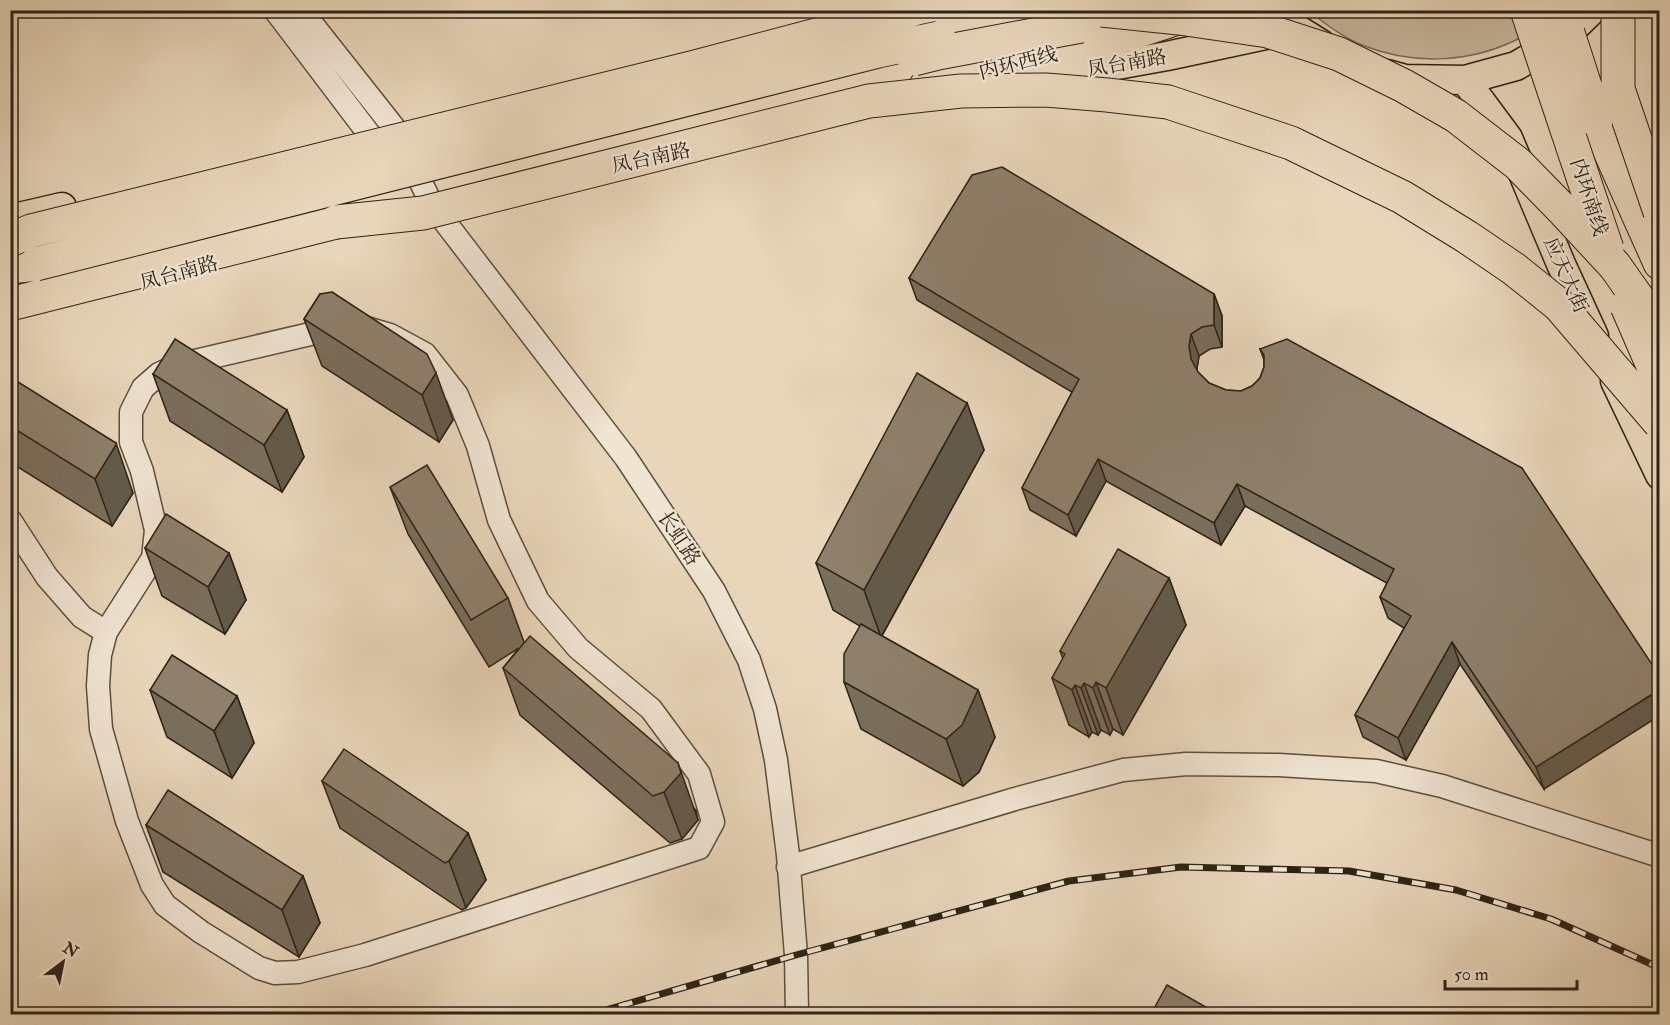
<svg xmlns="http://www.w3.org/2000/svg" width="1670" height="1025" viewBox="0 0 1670 1025" font-family="'IM FELL Double Pica','Noto Serif SC',serif">
  <style>
    .green { fill: #c8b79e; stroke: #7a6c5a; stroke-width: 1.5 }
    .lines { fill: none; stroke-linecap: round; stroke-linejoin: round }
    .minor-casing { stroke: #5c4f3f; stroke-width: 25 }
    .major-casing { stroke: #2d2216; stroke-width: 31 }
    .highway-casing { stroke: #2d2216; stroke-width: 35 }
    .minor { stroke: #f0e4d2; stroke-width: 22 }
    .major { stroke: #e8d6ba; stroke-width: 28 }
    .highway { stroke: #e8d6ba; stroke-width: 33 }
    .rail-casing { stroke: #2d2216; stroke-width: 7 }
    .rail { stroke: #f0e4d2; stroke-width: 4.5; stroke-dasharray: 14; stroke-linecap: butt }
    .highway-bridge-casing { stroke: #2d2216; stroke-width: 35; stroke-linecap: butt }
    .highway-bridge { stroke: #e8d6ba; stroke-width: 33 }
    .wall { fill: #7a6e5c; stroke: #2d2216; stroke-width: 1.5 }
    .shaded-wall { fill: #635a4b; stroke: #2d2216; stroke-width: 1.5 }
    .building { fill: #8e806b; stroke: #2d2216; stroke-width: 1.5 }
    .labels { text-anchor: middle; dominant-baseline: central; stroke-width: 4.5; stroke-linejoin: round; paint-order: stroke }
    .street-label { font-size: 20px; fill: #2d2216; stroke: #f0e4d2 }
  </style>
  <rect width="100%" height="100%" fill="#e8d6ba"/>
  <filter id="stains"><feTurbulence type="fractalNoise" baseFrequency=".00333" numOctaves="4"/><feColorMatrix values="0 0 0 0 .2 0 0 0 0 .09 0 0 0 0 .02 0 0 0 .5 -.17"/></filter>
  <radialGradient id="worn" r=".72"><stop offset=".6" stop-color="#630" stop-opacity="0"/><stop offset="1" stop-color="#630" stop-opacity=".3"/></radialGradient>
  <path class="green" d="M1309,11H1559C1547,19 1535,31 1522,37C1473,63 1414,66 1362,45C1342,37 1325,24 1309,11Z"/>
  <g class="lines">
    <defs>
      <path id="minor" d="M275,10L369,134
        M301,10L395,129L432,205L626,458L714,591L749,660L765,709L776,760L788,855L796,955L797,1014
        M353,324L390,335L425,354L457,395L478,446L499,520L538,601L578,648L651,709L699,774L713,822L699,848L365,955L298,972L275,973L259,968L201,932L165,905L152,885L127,821L101,729L98,686L100,655L106,632L153,558L156,530L142,471L131,442V412L143,388L159,374L178,365Z
        M10,520L47,577L82,617L106,632
        M788,867L1015,799L1123,770L1186,764L1279,765L1376,771L1442,786L1660,856"/>
      <path id="major" d="M1282,10L1297,29L1321,44
        M1387,74L1405,79L1465,80L1516,66L1561,40L1592,10
        M1465,80L1508,138L1561,264L1594,336
        M1023,82L1167,56L1270,34
        M10,219L62,207
        M1615,381L1660,475"/>
      <path id="highway" d="M926,86C1012,63 1099,46 1183,16
        M1596,120L1660,263
        M10,267L36,264
        M10,304L336,222"/>
    </defs>
    <use href="#minor" class="minor-casing"/>
    <use href="#major" class="major-casing"/>
    <use href="#highway" class="highway-casing"/>
    <use href="#minor" class="minor"/>
    <use href="#major" class="major"/>
    <use href="#highway" class="highway"/>
    <defs>
      <path id="rail" d="M592,1014L796,955L1069,881L1181,867L1349,871L1456,890L1551,919L1660,968"/>
    </defs>
    <use href="#rail" class="rail-casing"/>
    <use href="#rail" class="rail"/>
    <defs>
      <path id="highway-bridge" d="M1102,10L1179,18L1268,31L1339,54L1404,86L1456,116L1518,164L1563,210L1615,266L1660,330
        M1527,10L1607,249
        M1558,10L1556,57L1559,71
        M1618,10V89L1660,212
        M1568,33L1596,120
        M914,59L938,53L1081,26
        M336,222L423,213L869,101L961,91L1046,90L1107,95L1168,102L1291,143L1402,197L1467,237L1514,269L1559,305L1660,423
        M10,240L31,231L691,68L911,10
        M36,264L878,51L939,38
        M1627,306L1660,382"/>
    </defs>
    <use href="#highway-bridge" class="highway-bridge-casing"/>
    <use href="#highway-bridge" class="highway-bridge"/>
  </g>
  <path class="wall" d="M909,278L1214,294L1222,316V347L1210,349L1199,356L1197,368V371L1209,383L1226,390L1241,391L1252,386L1260,378L1264,367V360L1260,349L1522,468L1544,789L1460,664L1406,760L1363,737L1355,715L1404,628L1388,618L1380,597L1387,583L1245,506L1221,545L1106,481L1076,536L1030,510L1022,488L1072,392L917,300Z
    M320,294L453,420L439,442L322,366L304,319Z
    M153,374L287,410L304,457L282,492L170,421Z
    M10,377L133,493L112,526L10,462Z
    M967,403L984,450L882,636L978,690L995,737L979,772L963,786L861,729L844,682L860,626L833,610L816,563Z
    M390,487L508,598L524,642L696,810L698,820L682,839L670,843L520,715L503,668L519,648L489,667L408,534Z
    M145,548L229,553L246,600L225,634L162,596Z
    M1169,578L1186,625L1123,735L1113,729L1110,735L1101,730L1098,735L1092,732L1089,737L1069,725L1052,678L1063,659L1060,651Z
    M150,690L237,696L254,743L232,778L167,737Z
    M322,781L468,833L486,880L466,908L462,910L340,828Z
    M146,825L303,876L320,923L299,957L163,872Z"/>
  <path class="shaded-wall" d="M1214,294L1222,316V347L1214,325Z
    M1191,334L1199,356L1197,368L1198,381L1191,359L1189,346Z
    M436,373L453,420L439,442L422,395Z
    M967,403L984,450L881,637L864,590Z
    M287,410L304,457L282,492L264,445Z
    M116,443L133,493L112,526L95,479Z
    M1098,459L1106,481L1076,536L1068,515Z
    M1237,484L1245,506L1221,545L1214,523Z
    M229,553L246,600L225,634L208,587Z
    M1169,578L1186,625L1123,735L1106,688Z
    M1452,642L1460,664L1406,760L1398,738Z
    M1096,682L1113,729L1110,735L1093,688Z
    M1084,683L1101,730L1098,735L1081,688Z
    M1075,685L1092,732L1089,737L1072,690Z
    M978,690L995,737L979,772L963,786L946,739Z
    M1659,690V716L1544,789L1536,767Z
    M237,696L254,743L232,778L214,731Z
    M678,763L698,820L682,839L664,792Z
    M468,833L486,880L466,908L449,861Z
    M303,876L320,923L299,957L282,910Z"/>
  <path class="building" d="M1002,167L1214,294V325L1202,327L1191,334L1189,346L1191,359L1198,372L1209,383L1226,390L1241,391L1252,386L1260,378L1264,367V355L1260,349L1287,339L1522,468L1659,675V690L1536,767L1452,642L1398,738L1355,715L1411,616L1380,597L1394,569L1237,484L1214,523L1098,459L1068,515L1022,488L1079,379L909,278L972,175Z
    M332,292L427,354L436,373L422,395L304,319L320,294Z
    M175,339L287,410L264,445L153,374Z
    M917,373L967,403L864,590L816,563Z
    M10,377L116,443V445L95,479L10,426Z
    M427,465L508,598L471,620L390,487Z
    M166,514L229,553L208,587L145,548Z
    M1118,549L1169,578L1106,688L1096,682L1093,688L1084,683L1081,688L1075,685L1072,690L1052,678L1065,654L1060,651Z
    M861,624L978,690L962,725L946,739L844,682V654Z
    M530,636L678,763L681,773L664,792L653,796L503,668Z
    M172,655L237,696L214,731L150,690Z
    M344,749L468,833L449,861L445,863L322,781Z
    M168,790L303,876L282,910L146,825Z
    M1167,985L1218,1014H1151Z
    M1133,1009L1134,1014H1108Z"/>
  <g class="labels">
    <g class="street-label">
      <text transform="translate(1018 63) rotate(-14)">内环西线</text>
      <text transform="translate(1127 63) rotate(-10)">凤台南路</text>
      <text transform="translate(651 158) rotate(-12)">凤台南路</text>
      <text transform="translate(1589 197) rotate(72)">内环南线</text>
      <text transform="translate(179 273) rotate(-15)">凤台南路</text>
      <text transform="translate(1566 275) rotate(66)">应天大街</text>
      <text transform="translate(679 538) rotate(57)">长虹路</text>
    </g>
  </g>
  <rect width="1670" height="1025" fill="none" stroke="#e8d6ba" stroke-width="36"/>
  <rect x="12" y="12" width="1646" height="1001" fill="none" stroke="#2d2216" stroke-width="3"/>
  <rect x="18" y="18" width="1634" height="989" fill="none" stroke="#2d2216" stroke-width="1.5"/>
  <g transform="translate(63 962) rotate(32)" stroke="#f0e4d2" stroke-width="4.5" paint-order="stroke">
  <path d="M0-4.5L10 22L0 15L-10 22Z" fill="#2d2216"/>
  <text y="-9" font-size="16" font-weight="bold" text-anchor="middle" fill="#2d2216">N</text>
  </g>
  <path d="M1445 980v9h132v-9" fill="none" stroke="#2d2216" stroke-width="3"/>
  <text x="1454" y="980" font-size="18" fill="#2d2216" stroke="#f0e4d2" stroke-width="4.5" paint-order="stroke">50 m</text>
  <rect width="100%" height="100%" filter="url(#stains)"/>
  <rect width="100%" height="100%" fill="url(#worn)"/>
</svg>
